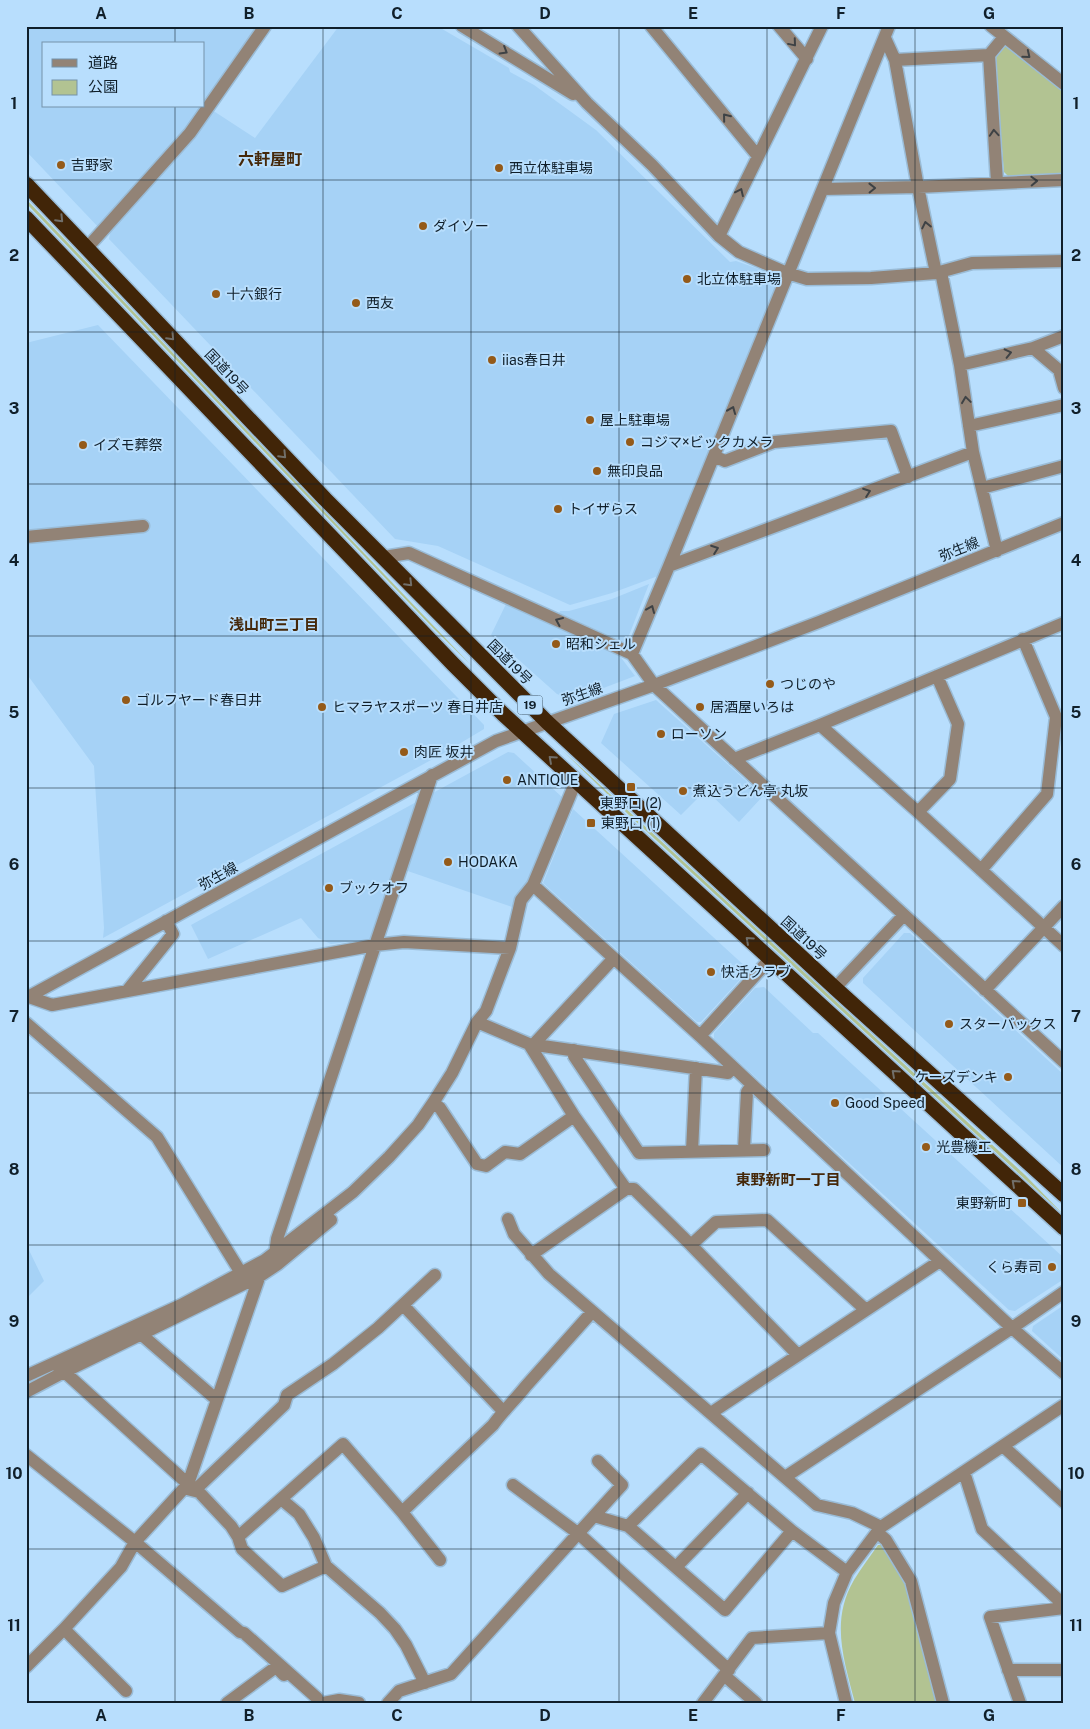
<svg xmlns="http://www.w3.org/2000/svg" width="1090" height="1729" viewBox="0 0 1090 1729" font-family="'Public Sans','Noto Sans JP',sans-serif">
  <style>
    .built { fill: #a6d2f6; fill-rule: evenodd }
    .green { fill: #b2c392 }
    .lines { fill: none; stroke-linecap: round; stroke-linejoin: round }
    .minor-casing { stroke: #9abcd7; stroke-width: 15 }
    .highway-casing { stroke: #9abcd7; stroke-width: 18 }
    .minor { stroke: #928376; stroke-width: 12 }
    .highway { stroke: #412508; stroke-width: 15 }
    .oneway { stroke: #3e4245 }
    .oneway2 { stroke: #716f6a }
    .grid { fill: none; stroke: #101f2a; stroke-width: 1; stroke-opacity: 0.55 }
    .poi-dot { fill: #945a19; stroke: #b8defd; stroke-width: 2 }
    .labels { text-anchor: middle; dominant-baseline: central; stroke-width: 4; stroke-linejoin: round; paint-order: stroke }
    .shield { fill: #b8defd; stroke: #425869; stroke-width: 1 }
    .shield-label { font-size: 12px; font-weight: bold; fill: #101f2a }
    .poi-label { font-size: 14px; fill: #101f2a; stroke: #b8defd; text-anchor: start }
    .street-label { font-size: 14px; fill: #101f2a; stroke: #b8defd }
    .neighbourhood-label { font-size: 15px; font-weight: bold; fill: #45280a; stroke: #b8defd }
    .quarter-label { font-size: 16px; font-weight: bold; fill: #45280a; stroke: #b8defd }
    .neatline { fill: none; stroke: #101f2a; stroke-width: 2 }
    .grid-label { font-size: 16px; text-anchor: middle; font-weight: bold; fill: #101f2a }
  </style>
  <rect width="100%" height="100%" fill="#b8defd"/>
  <path class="built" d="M26,26H262L209,101L101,230L26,151ZM44,44H204V106H44Z
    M339,26H437L509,68L510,72L534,85L596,130L730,262L736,261L779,276L781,280L658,576L612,593L570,605L438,546L395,539L109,239L111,227L212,110L255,138Z
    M98,325L484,725V729L444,753L103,938L104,928L94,766L26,673V343Z
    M649,584L626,643L559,613L560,611H569L612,599Z
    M507,602L616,651L635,676L572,700L557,694L491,635Z
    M656,700L763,796L739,822L706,790L681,815L601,743L614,714Z
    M508,752L514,753L563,798L527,888L516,894L512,907L399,868L373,939L331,944L318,938L301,918L208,959L191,925Z
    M573,809L747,968V972L701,1022H697L543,883Z
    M904,933H910L1064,1075V1168L863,983V978Z
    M764,987L813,1033H818L1064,1258V1279L1015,1311L1009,1310L714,1039V1033L755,988Z
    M26,1244L44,1281L26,1299Z
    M1064,1305V1360L1032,1331L1033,1326Z"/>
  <path class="green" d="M1001,46H1006L1064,92V173L1008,176L1004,172L994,54Z
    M26,199L469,663L509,702L433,628L26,203Z
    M562,750L1025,1175L1064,1215L632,818Z
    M878,1545H883L906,1581L939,1703H855C844,1660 830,1621 854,1580C861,1568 870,1557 878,1545Z"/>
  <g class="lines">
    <defs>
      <path id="minor" d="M462,26L573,94
        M518,26L587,103L652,165L719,236L739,252L787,273L807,279L871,278L936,273L972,263L1064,261
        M651,26L757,155
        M779,26L807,59
        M991,26L1064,84
        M885,38L895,60L918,187L936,273
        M989,55L1004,37
        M895,60L989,55L997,182
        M823,189L918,187L1064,180
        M719,236L822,26
        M87,248L190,133L265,26
        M941,272L960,365L973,452L997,551
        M1033,348L1059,370L1064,388
        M960,365L1033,348L1064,336
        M969,426L1064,405
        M714,456L725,461L774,442L891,431L908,477
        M982,488L1064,466
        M26,537L143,526
        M384,557L409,553L632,654L654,685L1064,1062
        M669,566L973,452
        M632,654L669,566L889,26
        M820,725L918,812L1064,946
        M734,759L820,725L1064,623
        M918,812L950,779L958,724L937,676
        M981,870L1047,794L1056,717L1023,639
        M533,885L700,1036L1012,1328L1064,1373
        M835,988L904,915
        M985,990L1064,906
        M127,991L173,934L166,921
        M29,997L52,1005L375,945L404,942L510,948
        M26,998L496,741L654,685L819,622L1064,523
        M477,1022L529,1044L728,1073L733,1067
        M26,1023L157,1137L241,1273
        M700,1036L770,959
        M529,1044L574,1116L626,1189
        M533,1045L613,959
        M574,1050V1056L639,1153L764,1150
        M433,1103L440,1108L477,1164L486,1166L505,1152L520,1154L574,1116
        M744,1149L747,1092L752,1085
        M692,1151L696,1068
        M508,1219L514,1234L549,1274L817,1505L852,1513L881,1527
        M691,1245L716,1222L767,1220L866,1310
        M275,1254L277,1239L432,775
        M531,1255L626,1189H634L691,1245L798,1355
        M403,1305L503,1411
        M135,1329L217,1400
        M58,1366L188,1484
        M26,1376L181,1305L265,1260L353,1192L389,1157L418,1125L433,1103L452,1073L477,1022L486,1011L510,948L521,900L533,885L576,781
        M26,1392L64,1372L260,1276L278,1264L331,1220
        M711,1413L940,1261
        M1003,1446L1064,1502
        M26,1455L135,1542L240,1632L244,1633L317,1698
        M964,1472L982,1529L1064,1605
        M785,1477L1012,1328L1064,1292
        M513,1485L579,1534L729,1670
        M187,1489L199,1492L231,1526L238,1537L242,1549L282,1586L326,1566
        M195,1490L284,1405L287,1395L333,1364L378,1328L435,1275
        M281,1499L299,1514L314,1538L326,1566L380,1613L395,1629L406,1645L425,1683
        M402,1512L493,1425C503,1411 515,1400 526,1386L592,1312
        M594,1516L628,1526L725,1610L792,1531
        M628,1526L701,1454L792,1531L847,1572
        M877,1532L886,1540L911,1581L943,1703
        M238,1537L343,1444L402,1512L440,1560
        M676,1567L748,1493
        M64,1629L126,1691
        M26,1667L64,1629L121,1567L135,1542L188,1484L261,1272
        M1008,1670H1064
        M725,1676L756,1703
        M227,1703L276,1667L284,1675
        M323,1703L339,1700L359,1703
        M388,1703L399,1691L451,1674L622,1485L598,1461
        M703,1703L752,1638L829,1633
        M846,1703L829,1633L834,1603L847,1572L881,1527L1064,1405
        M1020,1703L990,1617L1064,1608"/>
      <path id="highway" d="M26,184L325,499L547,722L835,988L1064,1195
        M26,218L453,664L503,714L1064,1228"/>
    </defs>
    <use href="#minor" class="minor-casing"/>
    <use href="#highway" class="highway-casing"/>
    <use href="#minor" class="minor"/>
    <use href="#highway" class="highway"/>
  </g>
  <defs><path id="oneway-chevron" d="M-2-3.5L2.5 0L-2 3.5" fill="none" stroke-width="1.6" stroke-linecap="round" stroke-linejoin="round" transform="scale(1.25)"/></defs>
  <g class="oneway">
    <use href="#oneway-chevron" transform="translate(793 43) rotate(50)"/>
    <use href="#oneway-chevron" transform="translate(504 51) rotate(31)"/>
    <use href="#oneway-chevron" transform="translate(1027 55) rotate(39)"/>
    <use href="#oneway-chevron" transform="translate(726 117) rotate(-129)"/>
    <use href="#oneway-chevron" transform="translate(994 133) rotate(-94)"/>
    <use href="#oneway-chevron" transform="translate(1034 181) rotate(-2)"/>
    <use href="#oneway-chevron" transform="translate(872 188) rotate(-1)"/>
    <use href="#oneway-chevron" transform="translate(740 192) rotate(-65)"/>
    <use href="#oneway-chevron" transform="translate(926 225) rotate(-102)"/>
    <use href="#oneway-chevron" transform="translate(1008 353) rotate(-13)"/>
    <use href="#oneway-chevron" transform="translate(966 400) rotate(-98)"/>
    <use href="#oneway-chevron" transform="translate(732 410) rotate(-68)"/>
    <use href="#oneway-chevron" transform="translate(867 492) rotate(-20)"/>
    <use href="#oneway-chevron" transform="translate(715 549) rotate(-20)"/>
    <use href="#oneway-chevron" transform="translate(651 609) rotate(-67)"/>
    <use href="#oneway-chevron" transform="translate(559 621) rotate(-156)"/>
  </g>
  <g class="oneway2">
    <use href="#oneway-chevron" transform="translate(60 219) rotate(46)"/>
    <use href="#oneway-chevron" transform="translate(171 337) rotate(47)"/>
    <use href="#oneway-chevron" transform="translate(283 455) rotate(46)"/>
    <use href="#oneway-chevron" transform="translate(409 583) rotate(45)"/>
    <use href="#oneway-chevron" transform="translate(552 759) rotate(-138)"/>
    <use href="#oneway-chevron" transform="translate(749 940) rotate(-138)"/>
    <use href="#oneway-chevron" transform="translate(895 1073) rotate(-138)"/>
    <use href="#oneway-chevron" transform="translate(1015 1183) rotate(-138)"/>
  </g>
  <path class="grid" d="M175,26V44M323,26V1703M471,26V1703M619,26V1703M767,26V1703M915,26V1703M175,106V1703M26,180H1064M26,332H1064M26,484H1064M26,636H1064M26,788H1064M26,941H1064M26,1093H1064M26,1245H1064M26,1397H1064M26,1549H1064"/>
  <g class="poi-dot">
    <circle cx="61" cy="165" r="5"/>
    <circle cx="499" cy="168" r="5"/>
    <circle cx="423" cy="226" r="5"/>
    <circle cx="687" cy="279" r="5"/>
    <circle cx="216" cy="294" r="5"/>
    <circle cx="356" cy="303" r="5"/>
    <circle cx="492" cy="360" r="5"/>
    <circle cx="590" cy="420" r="5"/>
    <circle cx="630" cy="442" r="5"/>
    <circle cx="83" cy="445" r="5"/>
    <circle cx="597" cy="471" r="5"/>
    <circle cx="558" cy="509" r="5"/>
    <circle cx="556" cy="644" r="5"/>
    <circle cx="770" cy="684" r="5"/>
    <circle cx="126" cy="700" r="5"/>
    <circle cx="322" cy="707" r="5"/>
    <circle cx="700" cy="707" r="5"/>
    <circle cx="661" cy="734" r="5"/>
    <circle cx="404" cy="752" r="5"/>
    <circle cx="507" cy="780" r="5"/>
    <rect x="626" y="782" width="10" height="10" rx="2.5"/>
    <circle cx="683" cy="791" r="5"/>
    <rect x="586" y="818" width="10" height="10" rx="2.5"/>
    <circle cx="448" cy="862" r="5"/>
    <circle cx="329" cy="888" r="5"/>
    <circle cx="711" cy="972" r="5"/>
    <circle cx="949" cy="1024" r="5"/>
    <circle cx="1008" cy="1077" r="5"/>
    <circle cx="835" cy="1103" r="5"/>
    <circle cx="926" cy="1147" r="5"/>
    <rect x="1017" y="1198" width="10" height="10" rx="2.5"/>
    <circle cx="1052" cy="1267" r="5"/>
  </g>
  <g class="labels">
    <rect class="shield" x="517.5" y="695.5" width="25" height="19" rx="4"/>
    <g class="shield-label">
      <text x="530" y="705">19</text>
    </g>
    <g class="poi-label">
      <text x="71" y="165">吉野家</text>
      <text x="509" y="168">西立体駐車場</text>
      <text x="433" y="226">ダイソー</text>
      <text x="697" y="279">北立体駐車場</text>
      <text x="226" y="294">十六銀行</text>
      <text x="366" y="303">西友</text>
      <text x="502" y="360">iias春日井</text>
      <text x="600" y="420">屋上駐車場</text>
      <text x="640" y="442">コジマ×ビックカメラ</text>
      <text x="93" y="445">イズモ葬祭</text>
      <text x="607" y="471">無印良品</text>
      <text x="568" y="509">トイザらス</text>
      <text x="566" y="644">昭和シェル</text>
      <text x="780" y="684">つじのや</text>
      <text x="136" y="700">ゴルフヤード春日井</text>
      <text x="332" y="707">ヒマラヤスポーツ 春日井店</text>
      <text x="710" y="707">居酒屋いろは</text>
      <text x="671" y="734">ローソン</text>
      <text x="414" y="752">肉匠 坂井</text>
      <text x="517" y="780">ANTIQUE</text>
      <text x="693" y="791">煮込うどん亭 丸坂</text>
      <text x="631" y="803" text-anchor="middle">東野口 (2)</text>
      <text x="601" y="823">東野口 (1)</text>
      <text x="458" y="862">HODAKA</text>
      <text x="339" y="888">ブックオフ</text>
      <text x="721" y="972">快活クラブ</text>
      <text x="959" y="1024">スターバックス</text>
      <text x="998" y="1077" text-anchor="end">ケーズデンキ</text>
      <text x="845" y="1103">Good Speed</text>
      <text x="936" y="1147">光豊機工</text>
      <text x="1012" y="1203" text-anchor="end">東野新町</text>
      <text x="1042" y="1267" text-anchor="end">くら寿司</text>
    </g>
    <g class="street-label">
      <text transform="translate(227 372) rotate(47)">国道19号</text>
      <text transform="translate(959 549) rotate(-22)">弥生線</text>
      <text transform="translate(510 662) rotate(45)">国道19号</text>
      <text transform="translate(582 694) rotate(-19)">弥生線</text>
      <text transform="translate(218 876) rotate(-29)">弥生線</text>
      <text transform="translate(804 938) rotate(43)">国道19号</text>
    </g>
    <g class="neighbourhood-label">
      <text x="274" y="624">浅山町三丁目</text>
      <text x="788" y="1179">東野新町一丁目</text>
    </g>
    <g class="quarter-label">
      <text x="270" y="159">六軒屋町</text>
    </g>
  </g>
  <rect width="1090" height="1729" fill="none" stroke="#b8defd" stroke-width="55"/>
  <rect x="42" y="42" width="162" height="65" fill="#b8defd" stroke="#7592a9"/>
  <rect x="52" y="59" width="25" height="8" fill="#928376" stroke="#7592a9"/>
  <text x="88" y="68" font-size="15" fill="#101f2a">道路</text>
  <rect x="52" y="80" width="25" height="15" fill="#b2c392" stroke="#7592a9"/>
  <text x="88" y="92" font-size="15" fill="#101f2a">公園</text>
  <rect x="28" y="28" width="1034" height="1674" class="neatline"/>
  <g class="grid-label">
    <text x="101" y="19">A</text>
    <text x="249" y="19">B</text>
    <text x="397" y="19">C</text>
    <text x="545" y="19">D</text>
    <text x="693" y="19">E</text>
    <text x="841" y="19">F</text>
    <text x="989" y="19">G</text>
    <text x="14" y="109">1</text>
    <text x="1076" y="109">1</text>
    <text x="14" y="261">2</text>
    <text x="1076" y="261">2</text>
    <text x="14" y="414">3</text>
    <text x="1076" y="414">3</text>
    <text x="14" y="566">4</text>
    <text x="1076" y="566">4</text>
    <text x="14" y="718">5</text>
    <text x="1076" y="718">5</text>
    <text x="14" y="870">6</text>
    <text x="1076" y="870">6</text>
    <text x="14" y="1022">7</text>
    <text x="1076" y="1022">7</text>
    <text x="14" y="1175">8</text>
    <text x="1076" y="1175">8</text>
    <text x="14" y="1327">9</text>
    <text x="1076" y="1327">9</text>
    <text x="14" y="1479">10</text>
    <text x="1076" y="1479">10</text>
    <text x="14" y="1631">11</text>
    <text x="1076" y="1631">11</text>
    <text x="101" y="1721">A</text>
    <text x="249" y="1721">B</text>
    <text x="397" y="1721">C</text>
    <text x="545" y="1721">D</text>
    <text x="693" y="1721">E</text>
    <text x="841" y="1721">F</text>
    <text x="989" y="1721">G</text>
  </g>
</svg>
